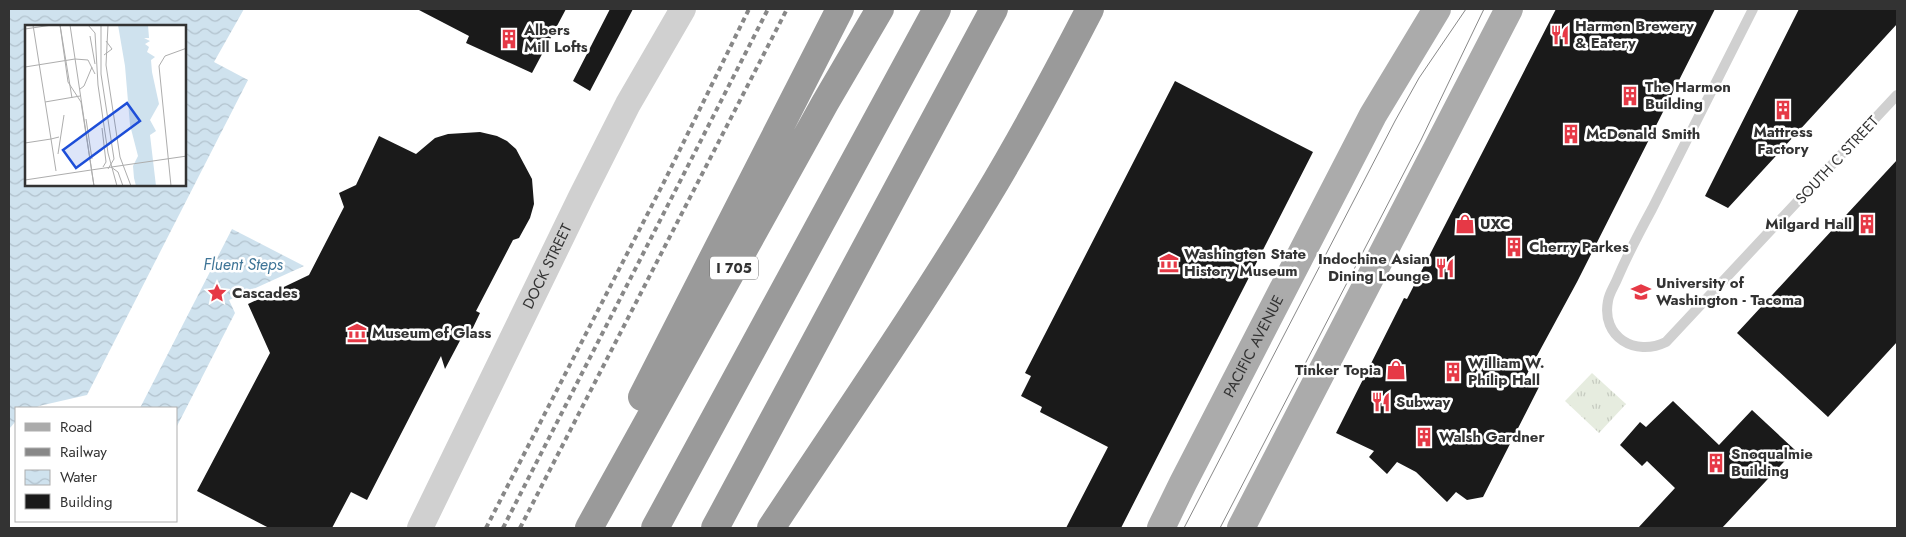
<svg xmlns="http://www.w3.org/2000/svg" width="1906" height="537" viewBox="0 0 1906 537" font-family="Jost,sans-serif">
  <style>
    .grass { fill: url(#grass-tufts) }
    .water { fill: url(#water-waves); fill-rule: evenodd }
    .building { fill: #1a1a1a }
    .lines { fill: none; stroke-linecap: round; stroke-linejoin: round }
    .service { stroke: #d0d0d0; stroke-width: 10 }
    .tertiary { stroke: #d0d0d0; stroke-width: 26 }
    .primary { stroke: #ababab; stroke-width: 28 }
    .motorway { stroke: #9a9a9a; stroke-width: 28 }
    .tram { stroke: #888; stroke-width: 1 }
    .rail { stroke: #888; stroke-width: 4; stroke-dasharray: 5 4; stroke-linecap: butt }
    .labels { text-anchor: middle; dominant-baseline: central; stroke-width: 5; stroke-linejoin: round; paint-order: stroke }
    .shield { fill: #fff; stroke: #707070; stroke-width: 1 }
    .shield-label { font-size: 14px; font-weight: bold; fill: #333 }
    .poi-label { font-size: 15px; font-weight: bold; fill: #333; stroke: #fff; text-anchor: start }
    .street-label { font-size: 15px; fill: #333; stroke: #fff }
    .water-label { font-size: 16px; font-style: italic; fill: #3f7597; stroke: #fff }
    .inset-road { fill: none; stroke: #adadad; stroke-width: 1 }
    .view { fill: #1d4ed8; fill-opacity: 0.15; stroke: #1d4ed8; stroke-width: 2.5 }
    .inset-edge { fill: none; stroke: #333; stroke-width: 2.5 }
  </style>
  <defs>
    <pattern id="grass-tufts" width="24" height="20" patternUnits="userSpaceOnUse" patternTransform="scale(1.25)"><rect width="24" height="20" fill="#e6ecdf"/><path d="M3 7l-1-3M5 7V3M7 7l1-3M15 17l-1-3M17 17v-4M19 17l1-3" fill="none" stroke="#c6cbc0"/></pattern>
    <pattern id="water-waves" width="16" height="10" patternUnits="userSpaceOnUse" patternTransform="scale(1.25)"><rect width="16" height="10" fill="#cfe2ee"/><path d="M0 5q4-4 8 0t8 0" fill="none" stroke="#b2c2cd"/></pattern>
  </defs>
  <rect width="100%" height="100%" fill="#fff"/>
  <path class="grass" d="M1592,373L1626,404L1599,433L1565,401Z"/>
  <path class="water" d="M9,9H244L214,62L248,80L87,395L39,406L35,408H16V421L9,429ZM26,26H185V185H26Z
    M232,229L304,266L229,300L235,313L176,428V408H140Z"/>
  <path class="building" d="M417,9H566L532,73L466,43L469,36Z
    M610,9H633L590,91L573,81Z
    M1556,9H1715L1577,282L1526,376L1541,383L1483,497L1467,500L1456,492L1447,502L1416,472L1397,462L1387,474L1369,457L1374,451L1336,433L1404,298L1407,299Z
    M1799,9H1897V24L1728,208L1705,196Z
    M1175,81L1313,152L1121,528H1066L1108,447L1040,412L1042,407L1021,396L1031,376L1025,373Z
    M480,132L497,136L507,141L516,149L532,179L534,204L530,218L519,238L513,240L476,311L480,313L469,336L464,333L445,369L441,356L367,500L351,492L332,528H269L197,491L270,353L248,304L309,275L344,207L339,193L356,185L379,136L416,154L435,138L448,134Z
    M1897,160V342L1828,417L1737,333Z
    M1673,401L1719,445L1752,410L1795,450L1722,528H1638L1675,488L1647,461L1642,466L1620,445L1640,422L1646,427Z"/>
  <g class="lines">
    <path class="service" d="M1753,9C1720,75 1686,142 1652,209C1640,231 1628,254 1618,277C1615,285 1609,293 1608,301C1601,337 1635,357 1666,342L1897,95"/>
    <path class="tertiary" id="s1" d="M420,528L581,197L628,104L683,9"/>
    <g class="primary">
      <path id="s2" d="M1161,528L1183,483L1373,115L1437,9"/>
      <path d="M1241,528L1509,9"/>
    </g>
    <path class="motorway" d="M642,397L840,9
      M589,528L825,103L880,9
      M655,528L937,9
      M715,528L994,9
      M771,528C843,419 918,311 986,198C1023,137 1057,73 1090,9"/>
    <path class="tram" d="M1184,528L1395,121L1419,78L1466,9
      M1220,528L1421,140L1484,9"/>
    <path class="rail" d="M486,528L664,182L749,9
      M503,528L768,9
      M520,528L787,9"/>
  </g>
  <defs>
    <symbol id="restaurant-bare" viewBox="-9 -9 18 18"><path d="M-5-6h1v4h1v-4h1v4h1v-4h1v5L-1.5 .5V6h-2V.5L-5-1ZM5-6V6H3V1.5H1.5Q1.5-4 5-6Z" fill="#e63946" stroke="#fff" stroke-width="2.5" paint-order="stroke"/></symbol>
    <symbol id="building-bare" viewBox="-9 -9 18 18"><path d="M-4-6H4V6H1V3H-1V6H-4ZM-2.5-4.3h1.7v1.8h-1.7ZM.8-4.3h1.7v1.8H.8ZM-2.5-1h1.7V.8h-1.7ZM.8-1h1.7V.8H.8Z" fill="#e63946" stroke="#fff" stroke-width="2.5" paint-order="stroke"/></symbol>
    <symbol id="shop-bare" viewBox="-9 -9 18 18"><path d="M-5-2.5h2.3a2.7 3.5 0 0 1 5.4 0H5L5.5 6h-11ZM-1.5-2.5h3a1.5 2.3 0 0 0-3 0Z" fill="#e63946" stroke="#fff" stroke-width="2.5" paint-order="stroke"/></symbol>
    <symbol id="museum-bare" viewBox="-9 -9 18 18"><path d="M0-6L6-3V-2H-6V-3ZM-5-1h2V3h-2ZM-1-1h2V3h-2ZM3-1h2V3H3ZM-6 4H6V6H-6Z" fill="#e63946" stroke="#fff" stroke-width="2.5" paint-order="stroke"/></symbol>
    <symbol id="university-bare" viewBox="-9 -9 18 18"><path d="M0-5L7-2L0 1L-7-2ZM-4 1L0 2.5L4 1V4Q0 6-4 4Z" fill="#e63946" stroke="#fff" stroke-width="2.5" paint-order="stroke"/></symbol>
    <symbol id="sight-bare" viewBox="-9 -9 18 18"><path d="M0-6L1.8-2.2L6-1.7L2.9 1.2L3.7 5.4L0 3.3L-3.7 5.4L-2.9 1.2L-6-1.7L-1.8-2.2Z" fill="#e63946" stroke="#fff" stroke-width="2.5" paint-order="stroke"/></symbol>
  </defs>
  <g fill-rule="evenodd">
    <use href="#restaurant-bare" x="1546" y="21" width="28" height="28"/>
    <use href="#building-bare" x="495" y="25" width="28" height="28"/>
    <use href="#building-bare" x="1616" y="82" width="28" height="28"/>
    <use href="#building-bare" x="1769" y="96" width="28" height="28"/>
    <use href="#building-bare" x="1557" y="120" width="28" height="28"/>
    <use href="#shop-bare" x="1451" y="210" width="28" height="28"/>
    <use href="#building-bare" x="1853" y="210" width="28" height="28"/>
    <use href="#building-bare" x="1500" y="233" width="28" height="28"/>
    <use href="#museum-bare" x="1155" y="249" width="28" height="28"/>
    <use href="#restaurant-bare" x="1431" y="254" width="28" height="28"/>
    <use href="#university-bare" x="1627" y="278" width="28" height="28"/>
    <use href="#sight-bare" x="203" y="279" width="28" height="28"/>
    <use href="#museum-bare" x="343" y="319" width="28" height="28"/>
    <use href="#shop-bare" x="1382" y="356" width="28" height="28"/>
    <use href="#building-bare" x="1439" y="358" width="28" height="28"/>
    <use href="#restaurant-bare" x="1367" y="388" width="28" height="28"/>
    <use href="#building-bare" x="1410" y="423" width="28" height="28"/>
    <use href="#building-bare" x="1702" y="449" width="28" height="28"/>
  </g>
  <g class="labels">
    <rect class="shield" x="710" y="256.5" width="48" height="23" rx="4"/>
    <g class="shield-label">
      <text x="734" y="268">I 705</text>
    </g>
    <g class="poi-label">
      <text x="1575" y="26">Harmon Brewery<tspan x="1575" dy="17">&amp; Eatery</tspan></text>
      <text x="524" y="30">Albers<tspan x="524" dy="17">Mill Lofts</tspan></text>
      <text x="1645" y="87">The Harmon<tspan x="1645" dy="17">Building</tspan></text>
      <text x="1783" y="132" text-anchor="middle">Mattress<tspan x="1783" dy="17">Factory</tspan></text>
      <text x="1586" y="134">McDonald Smith</text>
      <text x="1480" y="224">UXC</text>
      <text x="1852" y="224" text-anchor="end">Milgard Hall</text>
      <text x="1529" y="247">Cherry Parkes</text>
      <text x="1184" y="254">Washington State<tspan x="1184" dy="17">History Museum</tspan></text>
      <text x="1430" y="259" text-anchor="end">Indochine Asian<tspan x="1430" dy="17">Dining Lounge</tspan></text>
      <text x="1656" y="283">University of<tspan x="1656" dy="17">Washington - Tacoma</tspan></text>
      <text x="232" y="293">Cascades</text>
      <text x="372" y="333">Museum of Glass</text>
      <text x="1468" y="363">William W.<tspan x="1468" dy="17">Philip Hall</tspan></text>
      <text x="1381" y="370" text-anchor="end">Tinker Topia</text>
      <text x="1396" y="402">Subway</text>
      <text x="1439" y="437">Walsh Gardner</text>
      <text x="1731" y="454">Snoqualmie<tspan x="1731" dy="17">Building</tspan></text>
    </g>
    <g class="street-label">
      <text transform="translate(1837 160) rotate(-47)">SOUTH C STREET</text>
      <text stroke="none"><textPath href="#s1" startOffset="291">DOCK STREET</textPath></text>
      <text stroke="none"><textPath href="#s2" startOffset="204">PACIFIC AVENUE</textPath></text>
    </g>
    <g class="water-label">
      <text x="243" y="264">Fluent Steps</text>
    </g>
  </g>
  <g transform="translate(25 25)">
    <rect width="161" height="161" fill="#fff"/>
    <path d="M93,0H123L124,13H119L125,16L120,19L124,22L122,27L130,32L126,35L127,47L134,79L125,95L131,106L125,110L131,161H111L109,153L108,141L113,131L105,100L100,41Z" fill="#cfe2ee"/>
    <path class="inset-road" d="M8,0L26,114L34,112M35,0L47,73M35,0L43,57L56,77L69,161M45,0L69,161M63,0L70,8L73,60L83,128L92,161M76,0V49L89,134L83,144M83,0L81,40L95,132L106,161M0,4L27,0M65,11L70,39M79,30L87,24L81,16M50,34L63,35L70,49M0,42L50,34M55,64L59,61L67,42M20,77L55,71M61,94L67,134M77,103L81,137L78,142M0,118L26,114L31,146M33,129L39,90M86,142L93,147L98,161M66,145L162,131M0,155L66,145M146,161L134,41L140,31L162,23"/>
    <path class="view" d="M102,78L115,96L51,143L38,125Z"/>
    <rect width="161" height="161" class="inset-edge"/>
  </g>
  <rect width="1906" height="537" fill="none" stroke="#333333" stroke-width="20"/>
  <rect x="15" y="407" width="162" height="115" fill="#ffffff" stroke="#adadad"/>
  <rect x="25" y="423" width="25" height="8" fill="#ababab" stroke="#adadad"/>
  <text x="60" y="432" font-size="15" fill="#333333">Road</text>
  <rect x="25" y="448" width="25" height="8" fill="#888888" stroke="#adadad"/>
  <text x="60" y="457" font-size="15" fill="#333333">Railway</text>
  <rect x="25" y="470" width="25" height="15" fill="url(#water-waves)" stroke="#adadad"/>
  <text x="60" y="482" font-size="15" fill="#333333">Water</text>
  <rect x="25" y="494" width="25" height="15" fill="#1a1a1a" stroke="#adadad"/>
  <text x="60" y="507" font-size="15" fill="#333333">Building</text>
</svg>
